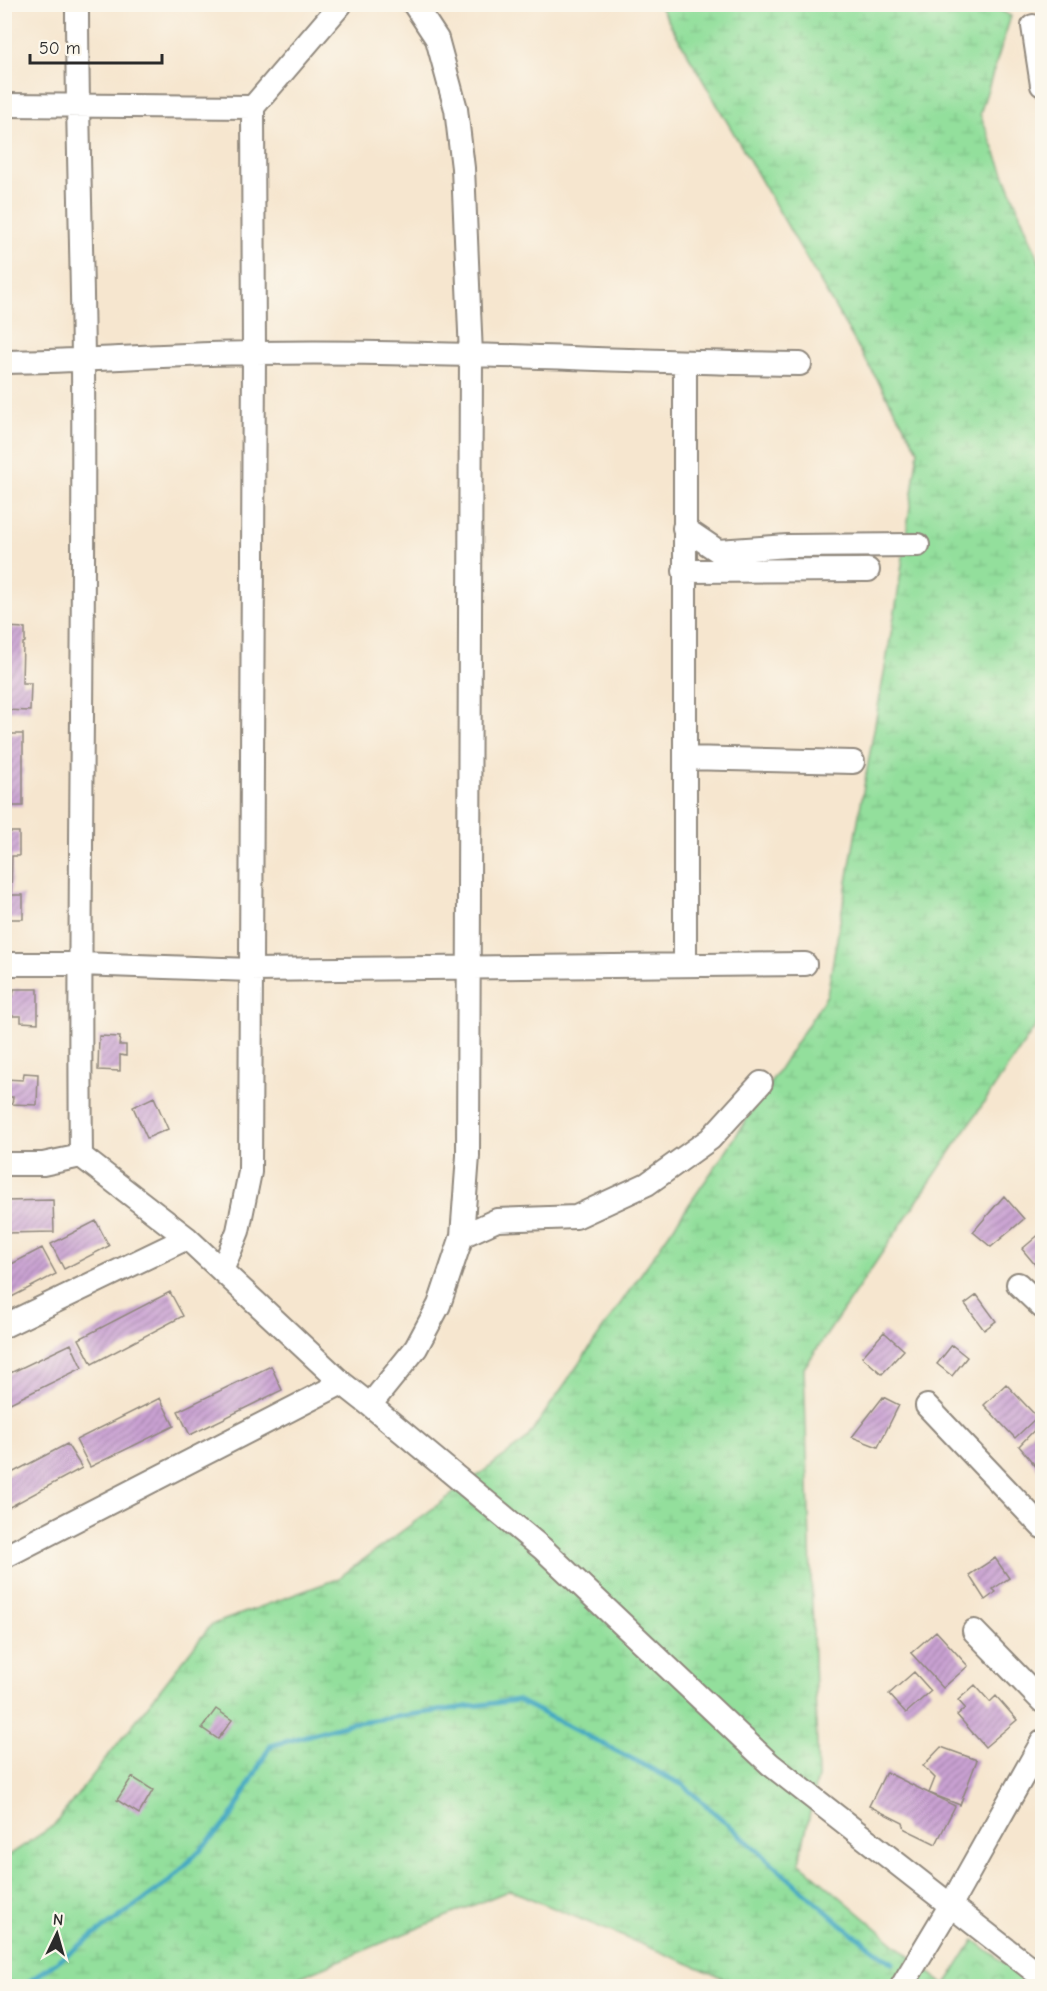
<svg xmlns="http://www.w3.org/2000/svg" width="1047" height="1991" viewBox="0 0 1047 1991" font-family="'Comic Neue',sans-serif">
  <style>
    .wetland { fill: url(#wetland-marsh); stroke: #5f8564; stroke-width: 1.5 }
    .park { fill: url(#park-crowns); stroke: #5f8564; stroke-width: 1.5 }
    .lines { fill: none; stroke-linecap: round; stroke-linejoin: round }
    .stream { stroke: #42a8c2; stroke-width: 5 }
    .building { fill: url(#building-hatch) }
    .minor-casing { stroke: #90887d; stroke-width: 26 }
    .minor { stroke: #fff; stroke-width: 22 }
  </style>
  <defs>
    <pattern id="wetland-marsh" width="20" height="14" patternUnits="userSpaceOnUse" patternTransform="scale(1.5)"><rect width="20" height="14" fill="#93df9c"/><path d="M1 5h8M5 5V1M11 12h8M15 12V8" fill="none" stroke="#7fc087"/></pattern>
    <pattern id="park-crowns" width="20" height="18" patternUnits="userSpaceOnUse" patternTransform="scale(1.5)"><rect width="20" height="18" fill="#93df9c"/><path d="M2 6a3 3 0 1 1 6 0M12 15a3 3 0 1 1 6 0" fill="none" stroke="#7fc087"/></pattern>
    <pattern id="building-hatch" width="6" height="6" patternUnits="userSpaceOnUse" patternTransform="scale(1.5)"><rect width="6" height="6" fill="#c9a1d2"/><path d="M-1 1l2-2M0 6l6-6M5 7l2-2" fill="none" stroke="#a383ab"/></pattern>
  </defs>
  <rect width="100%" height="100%" fill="#fbf7ec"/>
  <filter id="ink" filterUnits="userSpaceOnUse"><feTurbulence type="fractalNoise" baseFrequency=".0167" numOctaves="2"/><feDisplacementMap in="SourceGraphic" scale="12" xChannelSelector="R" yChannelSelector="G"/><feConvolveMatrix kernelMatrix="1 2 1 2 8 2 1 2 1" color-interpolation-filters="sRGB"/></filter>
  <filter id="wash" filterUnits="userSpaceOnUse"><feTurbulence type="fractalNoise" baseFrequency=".008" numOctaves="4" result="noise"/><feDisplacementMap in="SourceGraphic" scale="24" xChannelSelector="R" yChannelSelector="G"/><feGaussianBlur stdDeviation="1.35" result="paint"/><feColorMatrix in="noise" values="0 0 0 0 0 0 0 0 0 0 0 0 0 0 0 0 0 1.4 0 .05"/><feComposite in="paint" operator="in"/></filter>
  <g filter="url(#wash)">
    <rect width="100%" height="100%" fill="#f6e6cf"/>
    <path class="wetland" d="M988,4L1011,16L980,114L1042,268V1017L804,1368L818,1777L799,1862L945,1986H743L510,1890L278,1986H5V1858L53,1826L211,1625L337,1579L526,1440L726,1151L827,995L897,600L918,450L659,5Z"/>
    <path class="park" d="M974,1940L1034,1986H945Z"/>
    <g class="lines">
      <path class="stream" d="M922,1984L924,1986
        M23,1986L170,1881L230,1819L270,1746L351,1723L517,1700L683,1785L844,1927L892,1963"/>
    </g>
    <g id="blocks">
      <path class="building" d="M4,627L25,628V642L23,643L22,683H31L30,711L4,710Z
        M4,734H23V806H4Z
        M4,832H19V856H12L11,895H23V919H4Z
        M14,989H38V1023L21,1022V1016H4V996H13Z
        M99,1036L120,1037L119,1045H126V1056L120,1055V1071L98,1070Z
        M24,1073L38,1074L37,1105L12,1104L13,1097H4V1079L23,1080Z
        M154,1097L168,1129L147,1138L133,1107Z
        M1004,1196L1024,1219L991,1247L973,1232Z
        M53,1200L54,1232L4,1233V1201Z
        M96,1221L109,1246L64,1269L51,1244Z
        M1042,1232V1273L1022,1249Z
        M42,1248L56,1274L4,1301V1268Z
        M170,1292L183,1316L92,1364L79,1339Z
        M977,1295L996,1321L984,1330L965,1304Z
        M884,1332L904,1350L882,1374L862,1357Z
        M71,1344L82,1368L4,1406V1376Z
        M952,1345L967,1357L952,1376L937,1364Z
        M271,1366L282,1390L190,1435L178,1411Z
        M1006,1384L1037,1417L1015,1438L984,1405Z
        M883,1397L899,1405L878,1447L852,1437Z
        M160,1398L174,1426L90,1467L76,1440Z
        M1042,1422V1474L1019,1446Z
        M67,1444L82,1468L4,1510V1477Z
        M995,1558L1009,1578L993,1589L996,1592L985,1600L969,1575Z
        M936,1631L968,1666L943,1688L911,1653Z
        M914,1672L931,1691L906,1713L889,1694Z
        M975,1685L990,1702L996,1696L1017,1720L985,1747L957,1715L965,1708L958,1700Z
        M216,1709L232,1720L218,1739L202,1728Z
        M941,1747L977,1760L960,1805L929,1793L935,1778L923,1766Z
        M886,1772L955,1806L936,1844L905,1829L903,1823L869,1806Z
        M132,1777L153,1790L139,1814L117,1800Z"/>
    </g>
  </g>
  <g filter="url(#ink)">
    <use href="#blocks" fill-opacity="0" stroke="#90887d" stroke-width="1.5"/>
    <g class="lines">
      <defs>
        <path id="minor" d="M77,4C77,124 82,244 83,363C85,628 78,892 81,1156
          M1033,26L1042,85
          M4,105L253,107
          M4,362C88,361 171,354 254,353C436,350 618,362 800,364
          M685,363V964
          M684,528L718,551L788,546L918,545
          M684,571L868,570
          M685,758L853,762
          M4,964H79L251,970L805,964
          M4,1164H43L81,1156L187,1238L342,1383L370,1405L543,1549L770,1764L1042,1977
          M462,1236L497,1220L576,1217L647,1184L710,1139L761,1083
          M222,1271L238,1231L250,1172L254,353L253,107L341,4
          M1018,1284L1042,1307
          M4,1326L187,1238
          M370,1405L416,1348L439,1305L462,1236L468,1156L471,355L463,168L456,109L437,39L414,4
          M927,1406L1042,1527
          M4,1557L342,1383
          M974,1631L1042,1701
          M902,1986L950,1906L1042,1742"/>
      </defs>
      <use href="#minor" class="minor-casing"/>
      <use href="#minor" class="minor"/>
    </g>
  </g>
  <rect width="1047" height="1991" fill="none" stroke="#fbf7ec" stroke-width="24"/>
  <g transform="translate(57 1934) rotate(5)" stroke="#fbf7ec" stroke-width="4.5" paint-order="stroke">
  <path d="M0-4.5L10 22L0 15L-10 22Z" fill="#2b2b2b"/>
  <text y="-9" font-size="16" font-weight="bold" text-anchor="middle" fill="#2b2b2b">N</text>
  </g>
  <path d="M30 54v9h132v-9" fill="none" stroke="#2b2b2b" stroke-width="3"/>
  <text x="39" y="54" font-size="18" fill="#2b2b2b" stroke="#fbf7ec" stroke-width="4.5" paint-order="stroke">50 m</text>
</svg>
